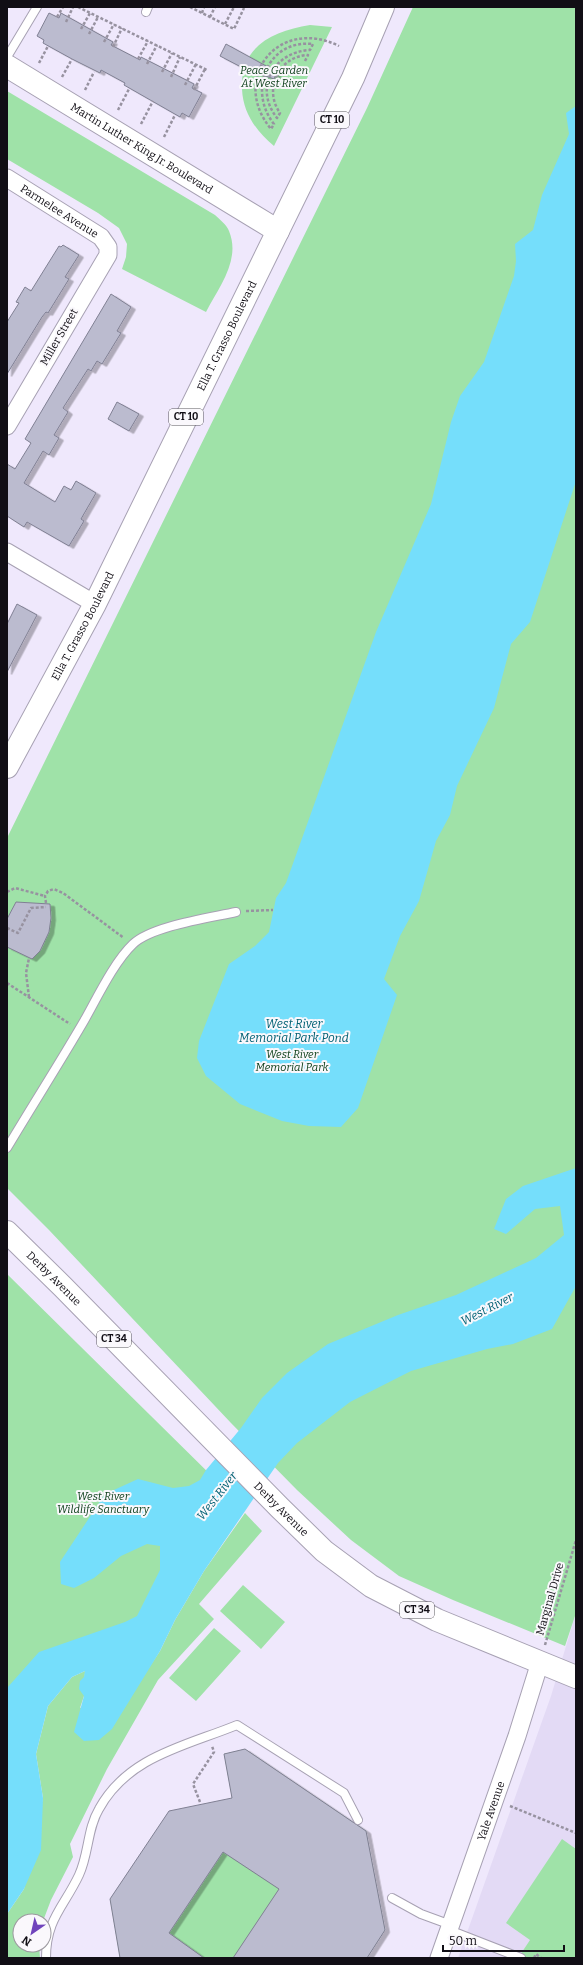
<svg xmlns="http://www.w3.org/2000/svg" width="583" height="1965" viewBox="0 0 583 1965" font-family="Bitter,serif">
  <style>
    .built { fill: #e3daf5 }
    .green { fill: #9fe2a8 }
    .water { fill: #75defb }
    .building { fill: #bbbbcf; stroke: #808093; filter: url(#shadow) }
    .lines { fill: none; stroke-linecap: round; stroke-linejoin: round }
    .lane-casing { stroke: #a7a1b3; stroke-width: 10 }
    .street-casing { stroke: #a7a1b3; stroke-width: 19 }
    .highway-casing { stroke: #a7a1b3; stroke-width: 24 }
    .path { stroke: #9792a0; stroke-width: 2.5; stroke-dasharray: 3 2; stroke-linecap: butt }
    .lane { stroke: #fff; stroke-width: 8 }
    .street { stroke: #fff; stroke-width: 17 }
    .highway { stroke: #fff; stroke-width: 22 }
    .labels { text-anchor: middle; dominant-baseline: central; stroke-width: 4; stroke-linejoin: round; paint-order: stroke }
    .shield { fill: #faf8fc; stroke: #57545a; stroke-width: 1 }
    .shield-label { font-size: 10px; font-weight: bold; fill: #110e15 }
    .park-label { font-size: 11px; font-style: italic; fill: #0e401b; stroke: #faf8fc }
    .street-label { font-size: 11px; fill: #110e15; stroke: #faf8fc }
    .water-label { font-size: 12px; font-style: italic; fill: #006073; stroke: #faf8fc }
  </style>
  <defs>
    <filter id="shadow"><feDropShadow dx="4.5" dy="2.5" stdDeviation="0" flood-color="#0004"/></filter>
  </defs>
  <rect width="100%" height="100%" fill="#efe8fc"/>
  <path class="built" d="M576,1613V1958H458L551,1696Z"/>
  <path class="green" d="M413,7H576V1613L565,1646L453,1600L399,1576L351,1540L297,1490L231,1423L49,1230L7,1188V838L367,108Z
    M310,25L332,27L274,146C256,131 243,113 242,89C240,46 273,31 310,25Z
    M7,91L215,215C219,219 227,225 229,231C241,260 219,287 206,312L122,269L126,257L127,244L119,228L98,213L7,159Z
    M7,1274L222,1486L159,1612L60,1666L18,1713L7,1854Z
    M245,1513L262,1531L199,1604L214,1619L158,1680L107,1769L70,1844L73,1857L51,1900L43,1921H20V1945H39L40,1958H7V1914L24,1889L43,1798L36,1754L48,1706L72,1677L85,1671L84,1696L80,1708L140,1681L160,1651L175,1620L204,1571Z
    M243,1585L285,1622L261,1649L220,1611Z
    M214,1628L241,1651L196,1701L169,1678Z
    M245,1749L366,1831L385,1930L367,1958H120L110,1899L232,1798L224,1754Z
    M562,1839L576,1849V1958H518L530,1940L506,1923Z"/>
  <path class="water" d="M576,106V481L530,622L511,644L494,708L457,786L450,815L436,841L419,901L400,936L384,979L397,995L358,1108L341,1127L309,1126L282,1121L240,1104L206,1076L197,1058L199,1041L229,964L255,946L269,932L276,898L286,883L376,632L431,504L451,422L460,396L484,362L514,276L516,261L515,244L533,230L542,195L569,134L566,113Z
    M576,1168V1286L552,1329L513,1344L487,1349L411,1371L350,1402L297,1443L278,1463L204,1571L175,1620L160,1651L112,1729L99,1740L84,1741L74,1732L84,1696L79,1689L80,1681L84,1677L85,1671L72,1677L48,1706L36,1754L43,1798L41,1850L24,1889L7,1914V1688L39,1652L125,1622L137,1616L160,1570V1546L147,1544L121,1556L94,1578L74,1588L61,1584L60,1562L105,1494L138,1479L173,1488L189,1486L200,1480L206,1470L241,1428L262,1398L287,1373L328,1344L398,1315L456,1295L536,1258L564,1235L560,1206L535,1209L506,1234L494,1229L506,1199L523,1186Z"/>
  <path class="building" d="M49,13L59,18L61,13L113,42L111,45L140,60L141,57L194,84L192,88L202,93L189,117L182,113L180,117L124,85L125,83L101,70L100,73L72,59L43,43L44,40L37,36Z
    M226,44L277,72L274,79L241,67L220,56Z
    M63,245L79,255L65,277L69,279L48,313L46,312L42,317L7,374V322L19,303L16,302L25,287L31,291L59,246L61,247Z
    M111,294L131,307L117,331L121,333L102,364L97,361L91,371L88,369L63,408L68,412L54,435L59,438L49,455L43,451L24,483L55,502L64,486L71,490L76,481L96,493L81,519L84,521L69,546L27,522L24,527L7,516V464L15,469L31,443L25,439Z
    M117,402L139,414L129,431L108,419Z
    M17,604L37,615L7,672V624Z
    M16,902L50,904L51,918L49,932L40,951L32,959L7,947V919Z
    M245,1749L366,1831L385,1930L367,1958H233L279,1889L223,1852L169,1933L204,1958H120L110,1899L169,1811L232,1798L224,1754Z"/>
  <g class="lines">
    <defs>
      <path id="lane" d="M146,12L148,7
        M7,57L37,7
        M7,1148C32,1106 59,1064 84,1021C97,998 114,962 133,944C152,926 209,918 236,912
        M392,1898L421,1914L451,1925
        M449,1930L521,1958
        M46,1958C46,1919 64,1907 79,1875C89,1854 87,1829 99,1809C128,1756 186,1746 237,1725L344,1793L358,1820"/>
      <g id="street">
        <path id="s1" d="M7,178L101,237L108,247V255L7,426"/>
        <path d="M7,552L95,604"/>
        <path id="s2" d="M439,1958L517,1736L540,1662"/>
      </g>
      <g id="highway">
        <path id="s3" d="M7,66L278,231"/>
        <path id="s4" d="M7,767L95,604L353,78L383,7"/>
        <path id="s5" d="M7,1232L63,1287L280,1508L324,1551L371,1586L437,1620L576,1677"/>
      </g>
    </defs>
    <use href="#lane" class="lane-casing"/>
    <use href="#street" class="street-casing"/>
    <use href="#highway" class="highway-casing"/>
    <path class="path" d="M78,7L207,70
      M190,7L234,29L244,8
      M202,13L204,7
      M57,17L63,7
      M210,17L215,7
      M66,22L73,7
      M225,24L234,7
      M81,29L90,13
      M89,34L98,17
      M104,42L114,24
      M113,47L122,28
      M138,59L148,41
      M305,61L308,55C279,56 263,89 280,113L277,118C253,87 274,52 310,50L313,44C268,39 247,90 274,124L271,129C229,78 279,16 339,46
      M39,63L48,46
      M147,64L157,45
      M162,72L172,53
      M62,77L72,59
      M171,77L180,57
      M185,85L196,64
      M85,90L94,72
      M194,90L205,69
      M118,110L129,89
      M141,124L153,101
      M164,137L175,115
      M7,892L15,888L45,896
      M46,903L45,896L48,891L54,889L63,893L124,938
      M246,911L273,910
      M7,928L18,933L31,908L46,907
      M7,983L70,1024
      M29,997L26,973L29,958
      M545,1645L576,1540
      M200,1802L193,1784L214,1752L212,1746
      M510,1806L576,1833
      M534,1958L536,1954L541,1958"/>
    <use href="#lane" class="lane"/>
    <use href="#street" class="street"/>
    <use href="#highway" class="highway"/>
  </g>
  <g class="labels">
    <g class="shield">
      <rect x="315" y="112" width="34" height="16" rx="3"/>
      <rect x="169" y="409" width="34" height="16" rx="3"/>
      <rect x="97" y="1331" width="34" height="16" rx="3"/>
      <rect x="400" y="1602" width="34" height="16" rx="3"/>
    </g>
    <g class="shield-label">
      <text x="332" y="120">CT 10</text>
      <text x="186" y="417">CT 10</text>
      <text x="114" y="1339">CT 34</text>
      <text x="417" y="1610">CT 34</text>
    </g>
    <g class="park-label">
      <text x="274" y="70">Peace Garden<tspan x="274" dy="13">At West River</tspan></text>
      <text x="292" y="1054">West River<tspan x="292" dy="13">Memorial Park</tspan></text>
      <text x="103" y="1496">West River<tspan x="103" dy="13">Wildlife Sanctuary</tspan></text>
    </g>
    <g class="street-label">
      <text stroke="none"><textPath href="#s3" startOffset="158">Martin Luther King Jr. Boulevard</textPath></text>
      <text stroke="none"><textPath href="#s1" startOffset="62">Parmelee Avenue</textPath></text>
      <text stroke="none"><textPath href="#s4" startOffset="484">Ella T. Grasso Boulevard</textPath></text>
      <text transform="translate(59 337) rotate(-60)">Miller Street</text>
      <text stroke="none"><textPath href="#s4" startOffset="160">Ella T. Grasso Boulevard</textPath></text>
      <text stroke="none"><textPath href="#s5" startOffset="66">Derby Avenue</textPath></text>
      <text stroke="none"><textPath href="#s5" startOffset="390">Derby Avenue</textPath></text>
      <text transform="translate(550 1599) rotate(-74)">Marginal Drive</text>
      <text stroke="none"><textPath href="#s2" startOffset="156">Yale Avenue</textPath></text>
    </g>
    <g class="water-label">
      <text x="294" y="1024">West River<tspan x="294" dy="14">Memorial Park Pond</tspan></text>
      <text transform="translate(487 1309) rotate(-27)">West River</text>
      <text transform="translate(217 1496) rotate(-52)">West River</text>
    </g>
  </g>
  <rect width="583" height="1965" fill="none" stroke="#110e15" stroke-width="16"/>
  <g transform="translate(32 1933) rotate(214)"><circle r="19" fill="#faf8fc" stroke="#9d9aa0"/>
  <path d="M0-3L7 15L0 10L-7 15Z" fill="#7044bc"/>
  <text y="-6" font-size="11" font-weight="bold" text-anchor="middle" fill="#110e15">N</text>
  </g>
  <path d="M443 1945v6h121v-6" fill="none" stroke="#110e15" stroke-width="2"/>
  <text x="449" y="1945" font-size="12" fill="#110e15" stroke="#faf8fc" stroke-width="3" paint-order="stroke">50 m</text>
</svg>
